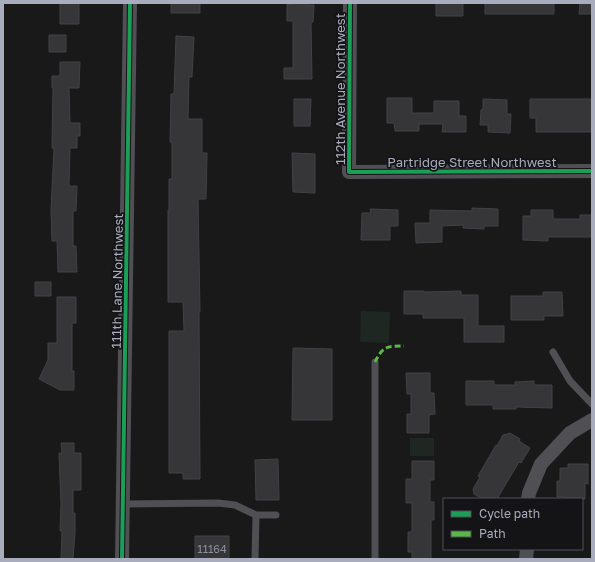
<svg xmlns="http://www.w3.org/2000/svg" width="595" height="562" viewBox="0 0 595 562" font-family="'Golos Text',sans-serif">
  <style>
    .green { fill: #1e2721 }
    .building { fill: #363638; stroke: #424246 }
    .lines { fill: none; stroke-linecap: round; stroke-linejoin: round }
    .service { stroke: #4f4f54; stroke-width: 7 }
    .minor { stroke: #4f4f54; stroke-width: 14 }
    .quiet { stroke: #58b947; stroke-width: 3; stroke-dasharray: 6 3; stroke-linecap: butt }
    .cycleway-casing { stroke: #141316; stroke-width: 6 }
    .cycleway { stroke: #1a9f57; stroke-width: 4 }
    .labels { text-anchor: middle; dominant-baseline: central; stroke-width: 3.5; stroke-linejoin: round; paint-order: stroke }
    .number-label { font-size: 11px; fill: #8c8e9b }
    .street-label { font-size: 13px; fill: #a9acbc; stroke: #141316 }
  </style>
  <rect width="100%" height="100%" fill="#19191a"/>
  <path class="green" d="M361,311L390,312L389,343L360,342Z
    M410,438H434V456H410Z"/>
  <path class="building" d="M60,3H79V24H60Z
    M171,3H200V13H171Z
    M293,3H307V5H314L313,22H311L312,79H284V68H293V21H287V4H293Z
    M436,3H463V16H436Z
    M485,3H554V14H485Z
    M580,3H592V14H579Z
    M49,35H66V52H49Z
    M176,36L194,37L192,77H189L188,119H202V153H207L206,199H198L200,312H199L200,479H183V473H169V331H184L183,302H168V210H169V179H172V142H170L171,94H174Z
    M60,62H80L79,88H69L70,123H80V136H77V148H70L69,186H77L76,211H73V246H76L77,272H58L57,241H52L51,210L54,148H52L53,88H52V76H60Z
    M387,98H412V113H434V101H459V116H466V132H442L443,124H419V131H395L394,123H387Z
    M294,99H311L310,126H294Z
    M483,99L507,100V114H511L510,133L488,132V125H480L481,110L483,109Z
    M530,99H592V132H536V118H530Z
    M292,153L315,154V193L293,192Z
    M472,208L498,209V226H484V229L463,228V225L442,226V242L416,243L415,223H430V210L472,211Z
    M370,209L398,210V226H390V240H361L362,213H371Z
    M531,210H553V219H580V215H592V237H548V241L523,240V216H531Z
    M35,282H51V296H35Z
    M404,291H424V292L461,291V295H478V326H504V342H464V318H423V314H404Z
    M543,292H562L563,316H544V320H511V296H543Z
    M57,297H76V323H72V371H74V390H60L39,379L48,360V343H57Z
    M293,348L332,349V420H292Z
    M406,373H430V393H434L435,414L429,415V433H407V414H411V394H407Z
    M466,381H494V385H515V382L534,381V385H552V408L516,407V409H493V405H466Z
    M510,433L520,439L519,441L530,448L521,463L519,462L497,499H483L474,494L473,489L480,477L478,476L496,445L497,446L503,435Z
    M61,443H74V453H81V490H73V513H75V533L73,559H61L62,531H60L61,504L59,453H62Z
    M278,459L279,500H256L255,460Z
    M412,461H434V480H430V502H434V520H431V559H412V552H408V532H412V503H406V479H412Z
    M568,464H588V484L585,483V499H566V497H557V481H560V468H568Z
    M195,536H229V559H195Z"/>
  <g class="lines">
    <path class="service" d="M553,352L570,381L592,404
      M123,504L218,503L235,505L256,515H276
      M255,559L256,515
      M375,559V362"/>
    <path class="minor" d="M350,3L349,172L592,171
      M528,499L529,493L541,464L570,433L592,420
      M122,559L130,3
      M526,559L527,549"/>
    <path class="quiet" d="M375,362C383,346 387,346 404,346"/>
    <defs>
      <path id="cycleway" d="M350,3L349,172L592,171
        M122,559L130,3"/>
    </defs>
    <use href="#cycleway" class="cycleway-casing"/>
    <use href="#cycleway" class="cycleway"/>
  </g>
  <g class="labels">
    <g class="number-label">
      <text x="212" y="548">11164</text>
    </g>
    <g class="street-label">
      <text transform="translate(340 89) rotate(-90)">112th Avenue Northwest</text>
      <text x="472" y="162">Partridge Street Northwest</text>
      <text transform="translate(117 281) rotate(-89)">111th Lane Northwest</text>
    </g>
  </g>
  <rect width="595" height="562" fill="none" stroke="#a9acbc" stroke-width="8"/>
  <rect x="443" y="498" width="140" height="52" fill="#141316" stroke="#505058"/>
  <rect x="451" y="511" width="20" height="6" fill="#1a9f57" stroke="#505058"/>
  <text x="479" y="518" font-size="12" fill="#a9acbc">Cycle path</text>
  <rect x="451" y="531" width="20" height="6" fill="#58b947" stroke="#505058"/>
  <text x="479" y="538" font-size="12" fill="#a9acbc">Path</text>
</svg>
